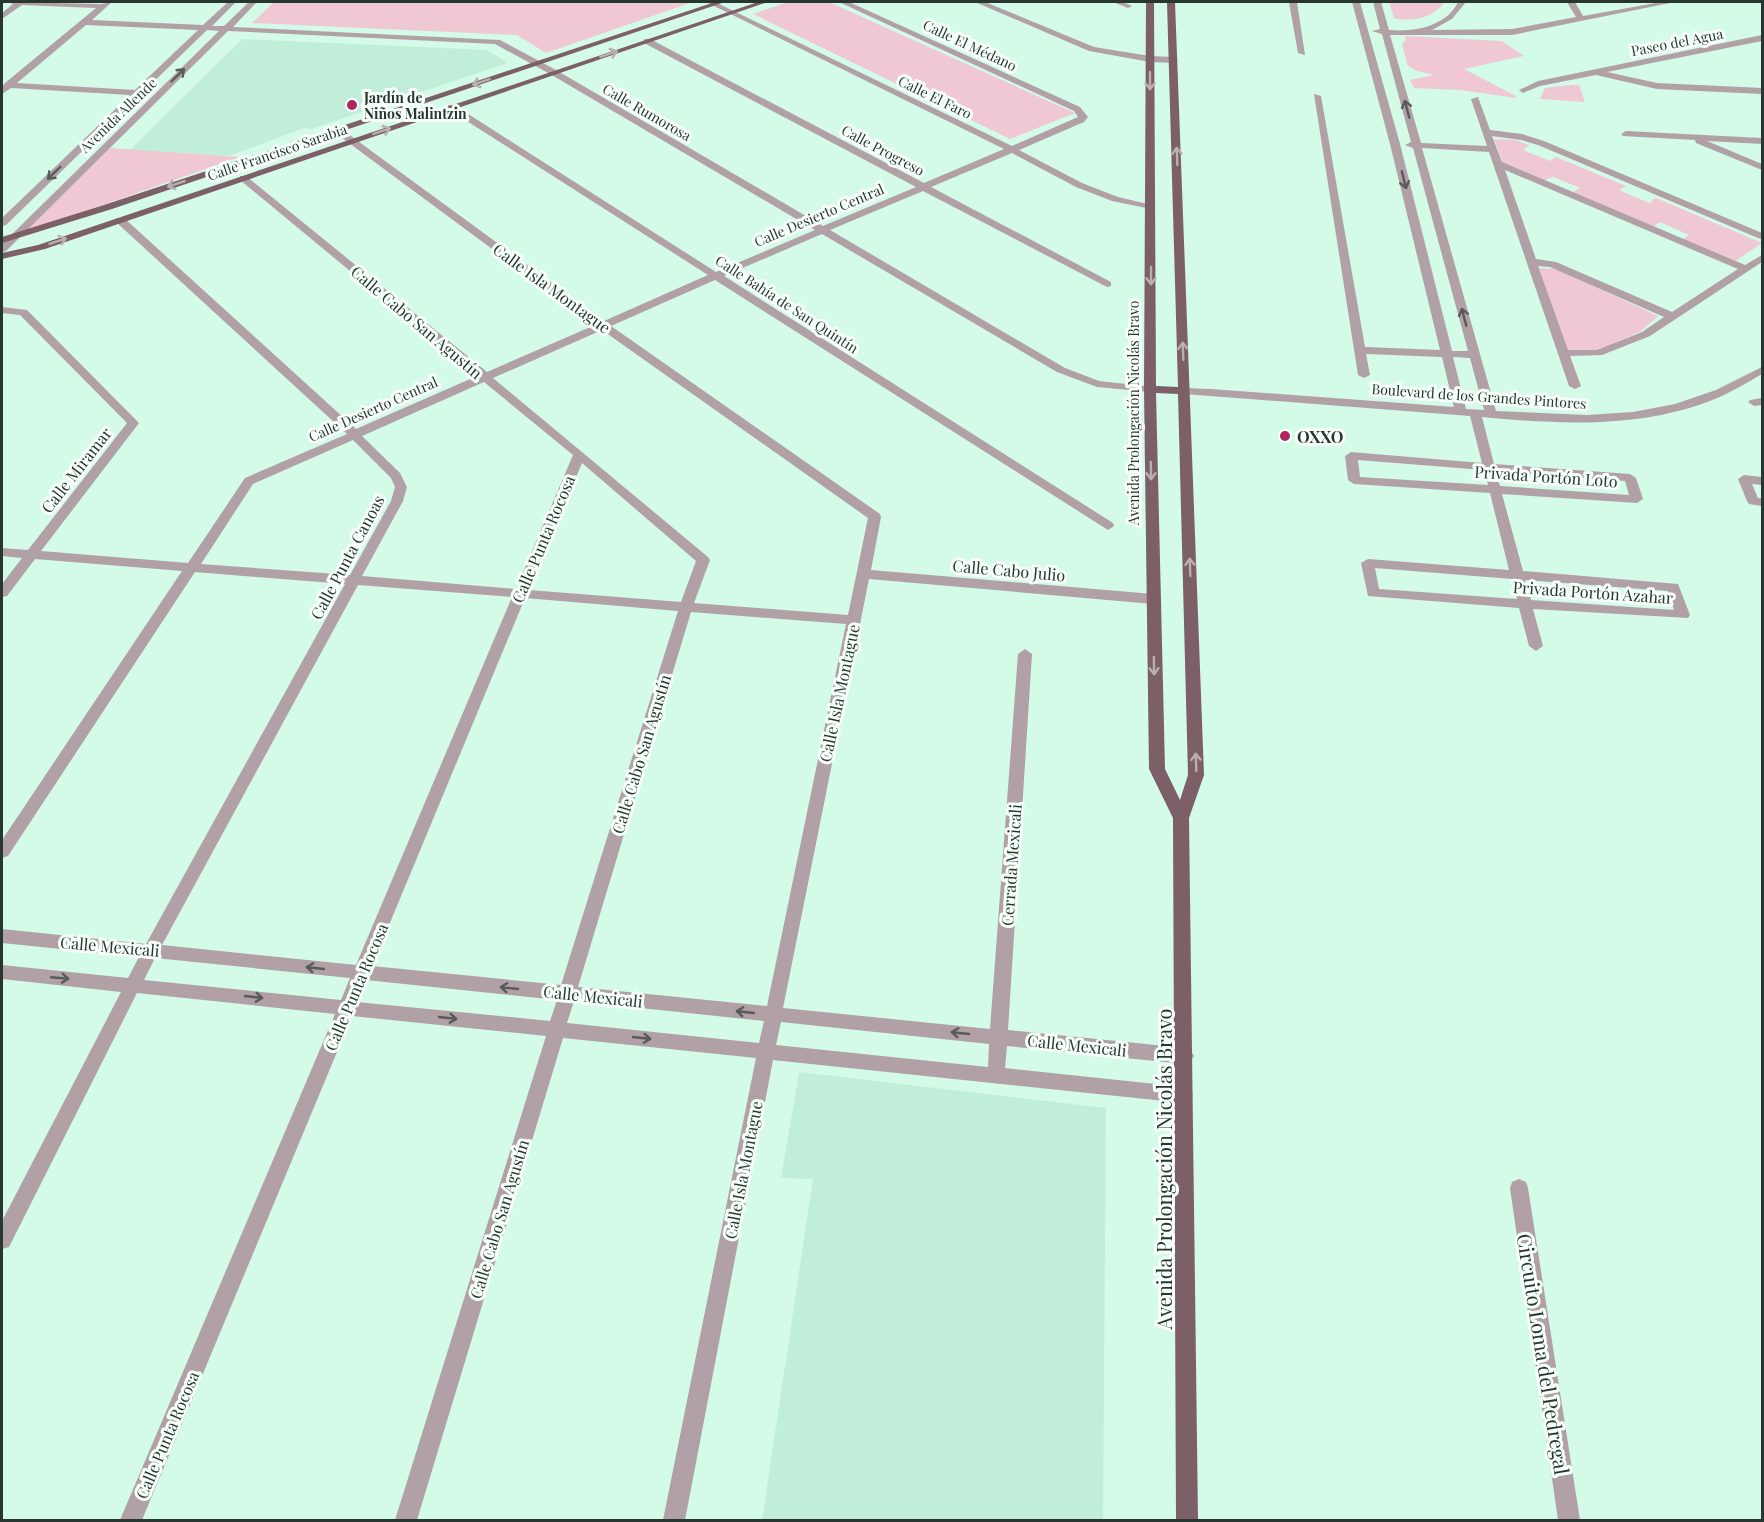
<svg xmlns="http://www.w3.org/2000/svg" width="1764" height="1522" viewBox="0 0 1764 1522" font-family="'Playfair Display',serif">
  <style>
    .built { fill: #c1eed9 }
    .green { fill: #f0c8d3 }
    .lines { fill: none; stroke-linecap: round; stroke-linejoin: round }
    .minor { fill: #b1a0a5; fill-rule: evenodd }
    .major { fill: #7c5f67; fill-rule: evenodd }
    .oneway { stroke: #baafb1 }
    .oneway2 { stroke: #585b59 }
    .poi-dot { fill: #b02462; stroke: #f7fffb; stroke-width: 2 }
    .labels { text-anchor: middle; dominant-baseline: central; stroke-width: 6; stroke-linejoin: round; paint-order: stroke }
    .far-street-label { font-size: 14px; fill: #283630; stroke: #f7fffb }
    .far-poi-label { font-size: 14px; font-weight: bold; fill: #283630; stroke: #f7fffb; text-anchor: start }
    .street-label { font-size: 16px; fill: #283630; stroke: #f7fffb }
    .poi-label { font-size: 16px; font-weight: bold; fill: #283630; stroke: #f7fffb; text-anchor: start }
    .near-street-label { font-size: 20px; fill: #283630; stroke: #f7fffb }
  </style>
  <rect width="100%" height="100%" fill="#d4fae8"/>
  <path class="built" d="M242,39L487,50L508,63L311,129L304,128L229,156L130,150Z
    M799,1072L1106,1108L1103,1520H762L813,1179L781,1178Z"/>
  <path class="green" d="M274,2H693L546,53L517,35L252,23Z
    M788,2H829L1075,113L1010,139L753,14Z
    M1389,2H1445C1434,17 1412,23 1394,18Z
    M1405,36L1502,41L1524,56L1464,69L1514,95L1516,98L1460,90L1414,88L1410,80L1434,75L1417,71L1408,66L1402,44L1406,40Z
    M1569,85H1579L1585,102L1540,99L1545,88Z
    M1494,139L1515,140L1529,145L1523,150L1550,161L1556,157L1626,186L1619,190L1649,203L1656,198L1762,243L1734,262L1682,240L1689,235L1660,222L1653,227L1573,192L1580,188L1553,177L1545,180L1503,163Z
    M110,148L240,157L25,232Z
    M1538,268L1556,269L1658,316L1641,331L1597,351L1565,350Z"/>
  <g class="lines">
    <path class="minor" d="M8,2L101,4L112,2L92,20L203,25L228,2H236L212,26H224L249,2H257L233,27L500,40L556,70L823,226L916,187L644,43V39H650L924,183L1004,149L706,2H715L1012,146L1078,117L1074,111L839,2H849L1080,107L1088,117L1084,122L1019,150L1082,183L1118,197L1156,206L1151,209L1112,201L1076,187L1012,153L931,187L1111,282V286L1107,287L923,191L830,230L1065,368L1099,381L1154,387V391L1150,392L1097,387L1057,372L822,234L724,276L1113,523L1114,526L1108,530L715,280L611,326L880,514L881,517L871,570L1153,594L1160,599L1153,604L869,579L783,1008L990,1029L1018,654L1025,649L1032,654L1008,1030L1185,1048L1191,1051L1194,1056L1191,1061L1185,1064L1007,1046L1005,1068L1184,1087L1190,1089L1193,1095L1190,1101L1184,1103L773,1060L685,1520H663L756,1058L563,1038L417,1520H395L546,1036L352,1016L142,1520H120L335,1014L137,993L9,1247L2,1249V1221L121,992L2,979V965L128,978L139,957L2,943V929L146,944L345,584L195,572L8,856L2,858V840L182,571L35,559L7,596L2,597V584L22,558L2,556V548L28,550L127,423L20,315L2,313V307L27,310L139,423L41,551L188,563L245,478L347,434L116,222V218H124L356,429L477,376L240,180V176H246L487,372L595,325L334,132V128H340L604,321L708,275L448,109V105H454L716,272L815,230L550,74L495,44L228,31L6,251L2,252V244L219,31L207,30L6,225L2,226V218L130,95L11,88L2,94V87L5,83L96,8L22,5L2,19V13L13,4ZM86,25L198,30L135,90L17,83ZM602,330L868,518L848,615L694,603L710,560L708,557L493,378ZM484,382L573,455L516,589L362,576L403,501L407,487L400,473L362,436ZM353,440L391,478L395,487L391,501L350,575L201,564L253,484ZM582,463L696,561L681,602L529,590ZM358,585L512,597L356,965L162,945ZM525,598L678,611L561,985L372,966ZM691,612L846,624L767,1006L578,987ZM155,958L350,978L341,1000L144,980ZM366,980L557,1000L550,1021L357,1002ZM574,1001L764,1021L759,1043L567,1023ZM781,1022L989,1044L988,1067L776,1045Z
      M975,2H985L1094,47L1150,56L1174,57L1178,60L1174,63L1150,62L1089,51Z
      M1113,2H1123L1132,6L1128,8Z
      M1289,2H1297L1305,55L1298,53Z
      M1352,2H1360L1400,144L1452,351H1468L1413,148L1405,145L1411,142L1382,34L1372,31L1380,29L1373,2H1381L1389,30C1414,32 1446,27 1458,2H1466L1452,19L1432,30L1512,29L1576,17L1567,2H1575L1583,16L1661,2H1675L1512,35H1390L1421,143L1487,146L1471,99L1478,97L1490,130L1522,134L1544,141L1762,233V239L1758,238L1538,145L1521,140L1492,136L1502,162L1745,265L1762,255V262L1650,336L1602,355L1570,356L1581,386L1575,389L1569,386L1489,152L1422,148L1496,411L1587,415L1633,412L1675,404L1716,390L1762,367V374C1750,381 1738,388 1726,394C1652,429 1562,425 1482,417L1494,464L1630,474L1636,478L1643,499L1637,503L1502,494L1523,571L1678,584L1690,615L1688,618L1533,609L1543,646L1536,651L1529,646L1519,608L1368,596L1361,563L1368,559L1509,570L1490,493L1354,484L1348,480L1345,456L1351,452L1482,463L1470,416L1184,394L1178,391L1184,388L1211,389L1454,407L1442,357L1366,354L1370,375L1364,378L1358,375L1314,94L1321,96L1365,347L1440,350L1390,144ZM1505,170L1738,269L1672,312L1556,262L1536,259ZM1538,266L1550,267L1664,317L1642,332L1597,350H1568ZM1453,357L1470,358L1484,410L1466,409ZM1358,460L1484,470L1488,485L1360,477ZM1496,471L1625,481L1629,495L1500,486ZM1375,568L1512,579L1517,599L1379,589ZM1525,580L1668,591L1674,610L1531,600Z
      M1762,35V41L1607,72L1657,83L1762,88V94L1657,89L1596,75L1540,86L1523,93L1519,90L1538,81Z
      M1626,131L1762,138V144L1707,141L1762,164V170L1696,143L1695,140L1623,136L1621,134Z
      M1762,398V405L1754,406L1748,402L1750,400Z
      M1744,475L1762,477V485L1752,484L1758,498H1762V506L1749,504L1747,501L1738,479Z
      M1519,1179L1526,1182L1528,1188L1580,1520H1558L1510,1188L1512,1182Z"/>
    <path class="major" d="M715,2H725L112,209L2,243V237L104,205Z
      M758,2H768L45,249L2,259V253L38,245Z
      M1146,2H1154L1156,386L1178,387L1167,2H1175L1204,775L1189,818L1198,1520H1176L1173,818L1149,769L1144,389ZM1156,393L1178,394L1188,775L1180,800L1165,769Z"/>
  </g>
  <defs><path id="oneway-shaft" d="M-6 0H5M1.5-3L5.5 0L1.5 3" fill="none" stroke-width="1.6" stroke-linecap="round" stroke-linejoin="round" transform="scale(1.5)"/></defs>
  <g class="oneway">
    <use href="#oneway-shaft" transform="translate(609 54) rotate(-19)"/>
    <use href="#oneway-shaft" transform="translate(1150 81) rotate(90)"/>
    <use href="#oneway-shaft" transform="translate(481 82) rotate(161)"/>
    <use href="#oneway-shaft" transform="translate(382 131) rotate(-19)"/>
    <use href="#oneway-shaft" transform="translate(1177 156) rotate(-92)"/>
    <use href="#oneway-shaft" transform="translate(176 184) rotate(161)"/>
    <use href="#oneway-shaft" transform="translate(58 241) rotate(-19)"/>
    <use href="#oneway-shaft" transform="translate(1151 276) rotate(90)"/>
    <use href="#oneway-shaft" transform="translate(1183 351) rotate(-92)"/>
    <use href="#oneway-shaft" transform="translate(1151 471) rotate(89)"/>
    <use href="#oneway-shaft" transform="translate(1190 567) rotate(-92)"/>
    <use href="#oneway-shaft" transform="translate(1154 666) rotate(89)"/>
    <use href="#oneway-shaft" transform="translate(1196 762) rotate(-92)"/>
  </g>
  <g class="oneway2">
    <use href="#oneway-shaft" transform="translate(178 75) rotate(-44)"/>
    <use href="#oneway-shaft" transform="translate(1407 109) rotate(-105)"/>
    <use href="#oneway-shaft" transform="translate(54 173) rotate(136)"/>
    <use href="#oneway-shaft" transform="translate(1404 180) rotate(76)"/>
    <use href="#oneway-shaft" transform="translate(1464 317) rotate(-105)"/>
    <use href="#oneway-shaft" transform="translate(315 968) rotate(-174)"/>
    <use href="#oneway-shaft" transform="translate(60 978) rotate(5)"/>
    <use href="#oneway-shaft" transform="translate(509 988) rotate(-174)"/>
    <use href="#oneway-shaft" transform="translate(254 997) rotate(6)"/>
    <use href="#oneway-shaft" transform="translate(745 1012) rotate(-174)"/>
    <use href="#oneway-shaft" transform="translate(448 1018) rotate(6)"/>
    <use href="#oneway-shaft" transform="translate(960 1033) rotate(-174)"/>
    <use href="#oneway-shaft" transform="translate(642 1038) rotate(6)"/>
  </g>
  <g class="poi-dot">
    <circle cx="352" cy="105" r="6"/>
    <circle cx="1285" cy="436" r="6"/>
  </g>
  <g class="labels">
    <g class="far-street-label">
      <text transform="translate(1677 42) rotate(-11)">Paseo del Agua</text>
      <text transform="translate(970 45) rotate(25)">Calle El Médano</text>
      <text transform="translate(935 97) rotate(26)">Calle El Faro</text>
      <text transform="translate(647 112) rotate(30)">Calle Rumorosa</text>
      <text transform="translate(118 115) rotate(-44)">Avenida Allende</text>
      <text transform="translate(883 150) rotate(28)">Calle Progreso</text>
      <text transform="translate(277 152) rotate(-19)">Calle Francisco Sarabia</text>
      <text transform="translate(819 215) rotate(-23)">Calle Desierto Central</text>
      <text transform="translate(787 304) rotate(33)">Calle Bahía de San Quintín</text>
      <text transform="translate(1479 396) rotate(4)">Boulevard de los Grandes Pintores</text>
      <text transform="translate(373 409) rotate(-24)">Calle Desierto Central</text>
      <text transform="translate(1133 413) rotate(-90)">Avenida Prolongación Nicolás Bravo</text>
    </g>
    <g class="far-poi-label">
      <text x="364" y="97">Jardín de<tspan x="364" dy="16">Niños Malintzin</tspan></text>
    </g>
    <g class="street-label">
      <text transform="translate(552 288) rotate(36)">Calle Isla Montague</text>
      <text transform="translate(417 322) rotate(40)">Calle Cabo San Agustín</text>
      <text transform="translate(76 470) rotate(-52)">Calle Miramar</text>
      <text transform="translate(1546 476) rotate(4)">Privada Portón Loto</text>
      <text transform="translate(543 539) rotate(-67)">Calle Punta Rocosa</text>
      <text transform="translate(347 557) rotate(-62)">Calle Punta Canoas</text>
      <text transform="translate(1009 570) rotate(5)">Calle Cabo Julio</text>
      <text transform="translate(1593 592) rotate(4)">Privada Portón Azahar</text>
      <text transform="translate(839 693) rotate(-78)">Calle Isla Montague</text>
      <text transform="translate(641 754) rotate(-73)">Calle Cabo San Agustín</text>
      <text transform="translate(1011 865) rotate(-86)">Cerrada Mexicali</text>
      <text transform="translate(110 946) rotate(5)">Calle Mexicali</text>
      <text transform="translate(356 987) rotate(-67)">Calle Punta Rocosa</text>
      <text transform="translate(593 996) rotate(6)">Calle Mexicali</text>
      <text transform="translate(1077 1045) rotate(6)">Calle Mexicali</text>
      <text transform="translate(743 1170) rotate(-79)">Calle Isla Montague</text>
      <text transform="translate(499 1219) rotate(-73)">Calle Cabo San Agustín</text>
      <text transform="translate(167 1435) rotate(-67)">Calle Punta Rocosa</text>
    </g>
    <g class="poi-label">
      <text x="1297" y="436">OXXO</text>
    </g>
    <g class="near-street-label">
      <text transform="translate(1163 1169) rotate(-90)">Avenida Prolongación Nicolás Bravo</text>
      <text transform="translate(1544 1354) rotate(81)">Circuito Loma del Pedregal</text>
    </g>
  </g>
  <rect width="1764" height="1522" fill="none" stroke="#283630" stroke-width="6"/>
</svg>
